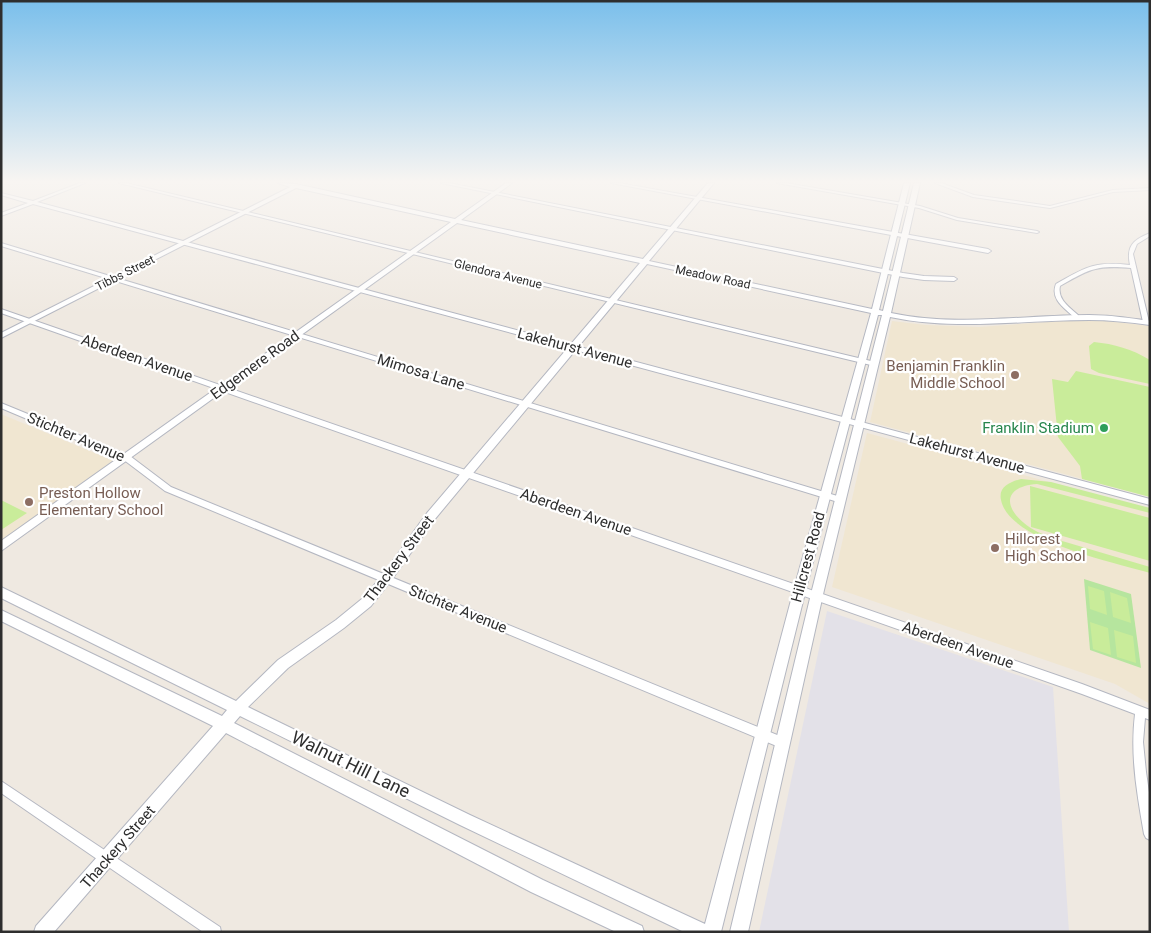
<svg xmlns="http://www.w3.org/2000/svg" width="1151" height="933" viewBox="0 0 1151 933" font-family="Roboto,sans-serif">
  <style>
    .industrial { fill: #e3e1e8 }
    .education { fill: #f0e6d1 }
    .green { fill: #b6e59e }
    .pitch { fill: #c9ec9a }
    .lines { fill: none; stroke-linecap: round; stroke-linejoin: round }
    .street-casing { stroke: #b4b7c1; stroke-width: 2 }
    .secondary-casing { stroke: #b4b7c1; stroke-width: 2 }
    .street { fill: #fff; fill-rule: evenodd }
    .secondary { fill: #fff; fill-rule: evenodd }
    .education-dot { fill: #8d6e63; stroke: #fff; stroke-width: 2 }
    .leisure-dot { fill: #2e9e5b; stroke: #fff; stroke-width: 2 }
    .labels { text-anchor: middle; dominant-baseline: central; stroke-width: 4.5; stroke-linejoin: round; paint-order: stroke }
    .far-street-label { font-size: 12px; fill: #2e2e2e; stroke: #fff }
    .street-label { font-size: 15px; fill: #2e2e2e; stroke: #fff }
    .education-label { font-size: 15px; fill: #785e54; stroke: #fff; text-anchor: start }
    .leisure-label { font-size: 15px; fill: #27864d; stroke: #fff; text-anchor: end }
    .near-street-label { font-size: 18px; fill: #2e2e2e; stroke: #fff }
  </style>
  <rect width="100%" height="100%" fill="#efe9e1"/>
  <path class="industrial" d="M827,611L1053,687L1069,932H759Z"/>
  <path class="education" d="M1075,320H1098L1150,326V497L870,422L892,321L926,325L979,327Z
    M1,414L114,461L1,542Z
    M867,433L1150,509V704L1115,684L832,587Z"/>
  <path class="green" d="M1084,579L1131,594L1141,668L1090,650Z"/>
  <path class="pitch" d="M1094,342C1114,344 1132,349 1150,360V384L1099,373L1091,369L1089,346Z
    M1076,371L1150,387V497L1082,479L1080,466L1058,437L1052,379L1068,382Z
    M1021,479L1051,482L1150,508V513L1037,484C1007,486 1001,504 1024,523C1032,530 1042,534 1052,538L1150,567V573C1114,562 1009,541 1001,500C998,487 1010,482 1021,479Z
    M1030,486L1150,518V561L1031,527Z
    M1,500L27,513L1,530Z
    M1088,586L1104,591L1107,615L1090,609Z
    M1110,592L1127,598L1131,623L1113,617Z
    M1090,622L1108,628L1111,655L1093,649Z
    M1114,630L1133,636L1136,663L1117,657Z"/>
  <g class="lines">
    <defs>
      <path id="street" d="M80,183H85L37,202L1150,499V505L33,204L1,216V213L28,203L1,195V193L33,201Z
        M119,183H126L875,362L878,364L875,366Z
        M441,183H449L903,273L924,276L954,277L957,279L954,281L924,280L903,277Z
        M611,183H619L988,249L991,251L988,253Z
        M777,183H786L920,206L958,218L1037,231L1039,232L1037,233L957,220L919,208Z
        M935,183H941L974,195L1050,206L1113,190L1150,188V190L1113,192L1050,208L973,197Z
        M1150,233V236L1137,244L1133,254L1149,322L1148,323L1146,324L1143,322L1131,268C1096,265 1090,269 1060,286C1057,299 1069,307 1078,315V317H1074C1064,308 1050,299 1056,284C1086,267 1095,261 1130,265C1126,246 1133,240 1150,233Z
        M1,243L844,498L845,500L844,502H838L1,246Z
        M1,309L1082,684L1150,710V720L1145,718L1143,742L1146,772L1150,799V840L1146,838L1144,834C1137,794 1130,755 1135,714L1082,694L1,313Z
        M1,403L130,456L171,487L787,739L788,743L787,747L783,748L779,747L165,491L124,460L1,408Z
        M1,781L220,927L221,932H203L1,793Z"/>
      <path id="secondary" d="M278,183L296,184L455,219L506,183H512L461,220L643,259L708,183H714L649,261L872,309L904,183H910L879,310L883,311L914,183H920L891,313C957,327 1022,315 1089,315C1109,315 1130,318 1150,321V325C1129,322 1109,320 1089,320C1022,320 956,331 890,317L824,590L748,932H730L812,590L882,315H878L807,585L721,932H684L460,825L240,716L234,723L543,880L642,926L644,932H616L531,892L226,733L54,932H34L36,926L213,726L1,621V610L222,716L227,710L1,598V587L236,701L278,660L336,620L363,598L382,576L427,513L640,263L457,223L1,551V541L451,222L296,188L1,338V333L290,187ZM647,264L871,313L795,585L705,924L470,815L248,707L288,668L344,628L371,606L390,582L435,519Z"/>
    </defs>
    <use href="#street" class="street-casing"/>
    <use href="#secondary" class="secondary-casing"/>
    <use href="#street" class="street"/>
    <use href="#secondary" class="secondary"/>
  </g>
  <linearGradient id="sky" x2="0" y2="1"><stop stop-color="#7abfeb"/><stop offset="0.58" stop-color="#f8f5f2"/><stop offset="1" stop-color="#f8f5f2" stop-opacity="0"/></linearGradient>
  <rect width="1151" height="313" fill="url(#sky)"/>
  <g class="education-dot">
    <circle cx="1015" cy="375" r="5"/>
    <circle cx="29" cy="502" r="5"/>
    <circle cx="995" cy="548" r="5"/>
  </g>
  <circle class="leisure-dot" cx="1104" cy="428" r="5"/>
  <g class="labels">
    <g class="far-street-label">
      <text transform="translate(125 273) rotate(-27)">Tibbs Street</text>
      <text transform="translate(498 274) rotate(14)">Glendora Avenue</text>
      <text transform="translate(713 277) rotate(12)">Meadow Road</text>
    </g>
    <g class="street-label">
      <text transform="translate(575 348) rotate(15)">Lakehurst Avenue</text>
      <text transform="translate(137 358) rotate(19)">Aberdeen Avenue</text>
      <text transform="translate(255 365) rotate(-36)">Edgemere Road</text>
      <text transform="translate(421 372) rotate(17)">Mimosa Lane</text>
      <text transform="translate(76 437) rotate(23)">Stichter Avenue</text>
      <text transform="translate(967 453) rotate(15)">Lakehurst Avenue</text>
      <text transform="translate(576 512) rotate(19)">Aberdeen Avenue</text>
      <text transform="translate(808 557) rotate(-75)">Hillcrest Road</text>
      <text transform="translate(399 559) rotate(-53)">Thackery Street</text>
      <text transform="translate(458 609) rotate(22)">Stichter Avenue</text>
      <text transform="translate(958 645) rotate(19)">Aberdeen Avenue</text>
      <text transform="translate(118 847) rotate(-49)">Thackery Street</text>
    </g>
    <g class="education-label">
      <text x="1005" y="366" text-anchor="end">Benjamin Franklin<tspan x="1005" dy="17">Middle School</tspan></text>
      <text x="39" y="493">Preston Hollow<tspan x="39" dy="17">Elementary School</tspan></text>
      <text x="1005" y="539">Hillcrest<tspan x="1005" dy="17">High School</tspan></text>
    </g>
    <g class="leisure-label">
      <text x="1094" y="428">Franklin Stadium</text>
    </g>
    <g class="near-street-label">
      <text transform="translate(351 764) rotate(26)">Walnut Hill Lane</text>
    </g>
  </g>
  <rect width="1151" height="933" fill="none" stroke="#2e2e2e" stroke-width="5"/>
</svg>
